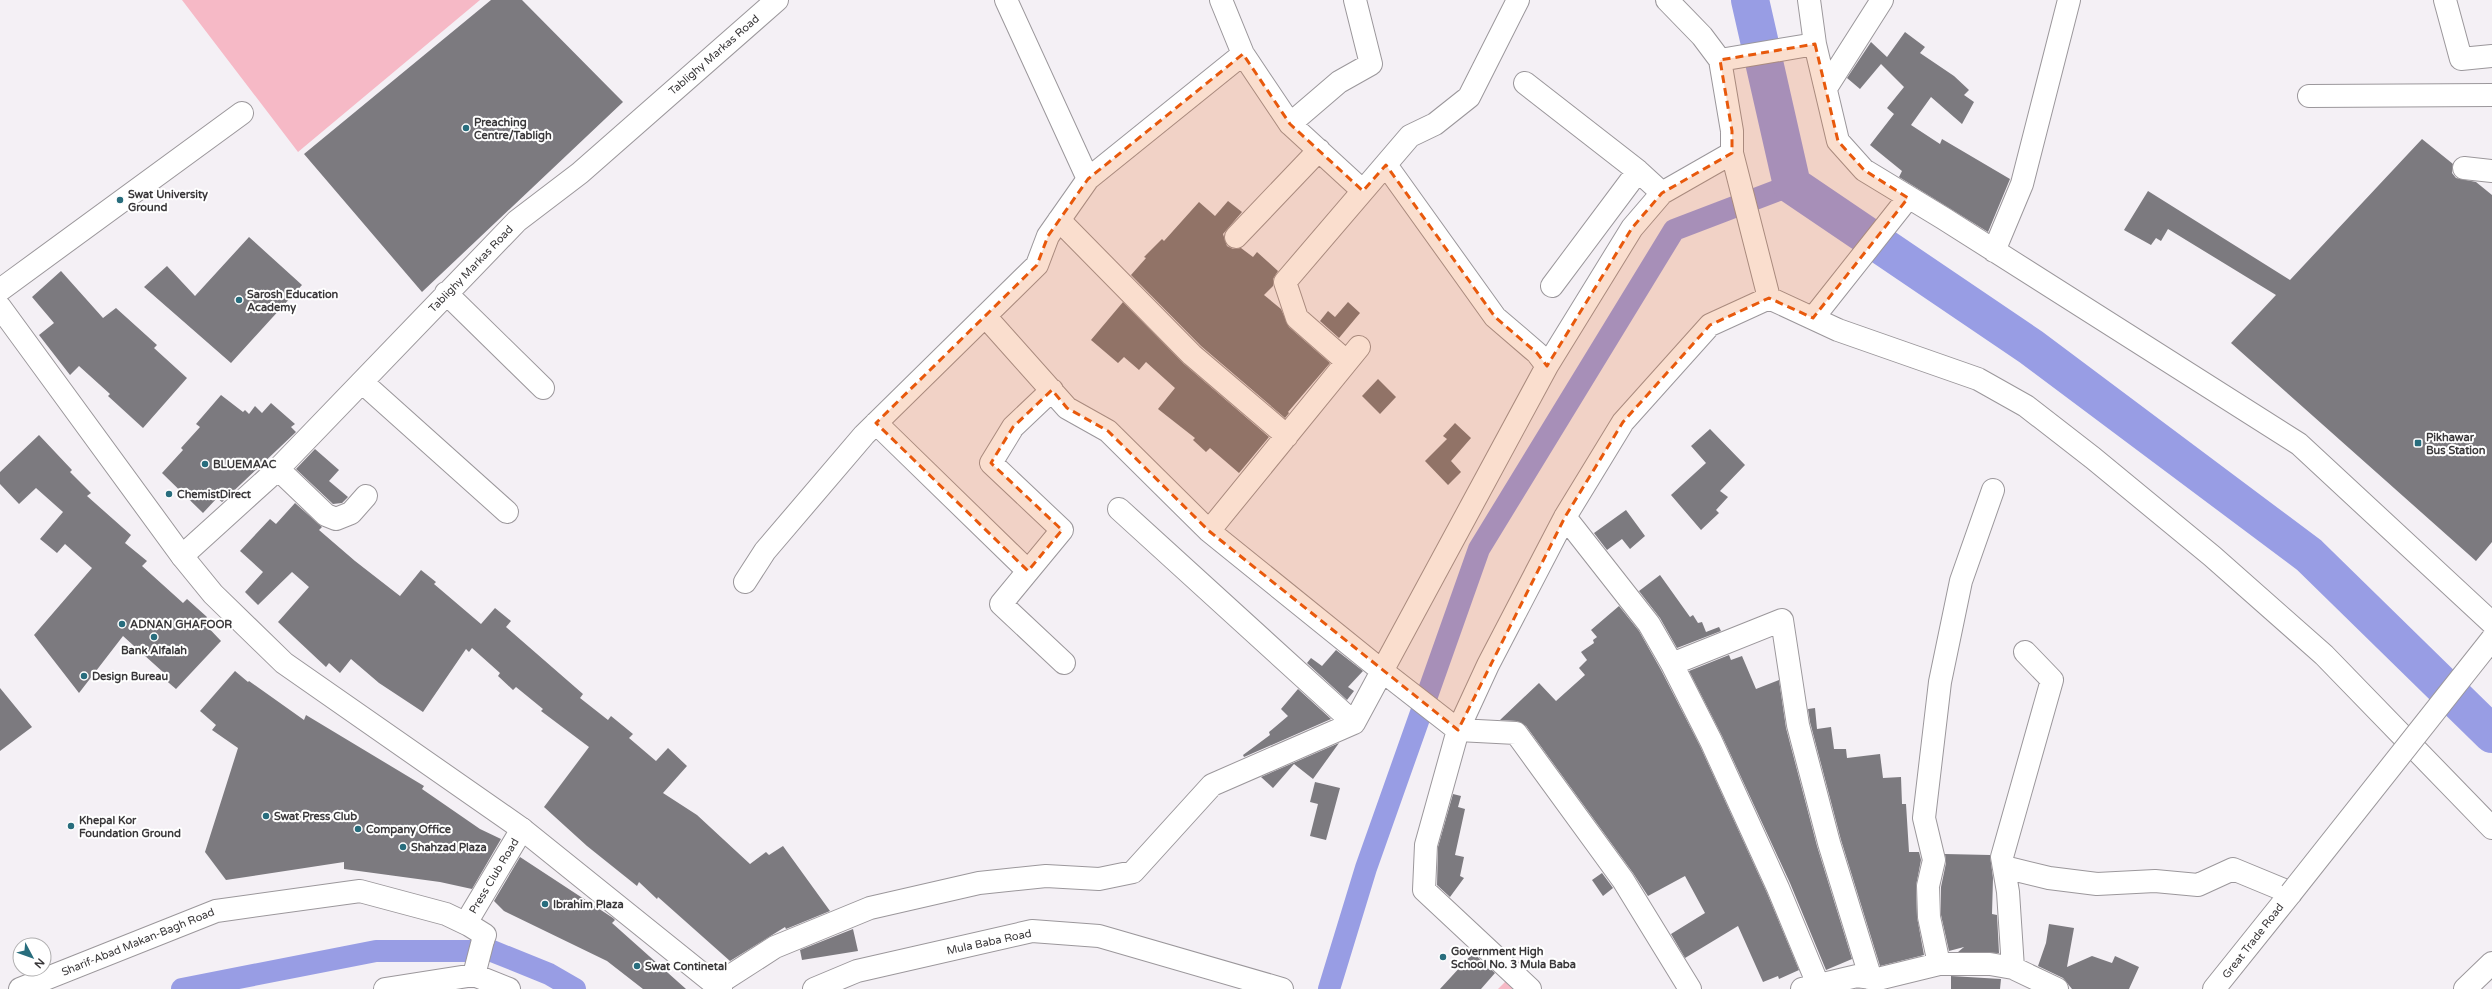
<svg xmlns="http://www.w3.org/2000/svg" width="2492" height="989" viewBox="0 0 2492 989" font-family="'Varela Round',sans-serif">
  <style>
    .green { fill: #f6b9c6 }
    .lines { fill: none; stroke-linecap: round; stroke-linejoin: round }
    .canal { stroke: #989de4; stroke-width: 22 }
    .river { stroke: #989de4; stroke-width: 38 }
    .building { fill: #7c7a7f }
    .minor-casing { stroke: #9b979b; stroke-width: 24 }
    .tertiary-casing { stroke: #9b979b; stroke-width: 24 }
    .secondary-casing { stroke: #9b979b; stroke-width: 24 }
    .primary-casing { stroke: #9b979b; stroke-width: 24 }
    .minor { stroke: #fff; stroke-width: 22 }
    .tertiary { stroke: #fff; stroke-width: 22 }
    .secondary { stroke: #fff; stroke-width: 22 }
    .primary { stroke: #fff; stroke-width: 22 }
    .primary-bridge-casing { stroke: #9b979b; stroke-width: 24; stroke-linecap: butt }
    .primary-bridge { stroke: #fff; stroke-width: 22 }
    .marked { fill: #e8590c; fill-opacity: 0.2; stroke: #e8590c; stroke-width: 3; stroke-dasharray: 8 5; stroke-linejoin: round }
    .poi-dot { fill: #286d7d; stroke: #fff; stroke-width: 1.5 }
    .labels { text-anchor: middle; dominant-baseline: central; stroke-width: 4; stroke-linejoin: round; paint-order: stroke }
    .street-label { font-size: 11px; fill: #393739; stroke: #fff }
    .poi-label { font-size: 11px; font-weight: bold; fill: #393739; stroke: #fff; text-anchor: start }
  </style>
  <rect width="100%" height="100%" fill="#f4f0f5"/>
  <path class="green" d="M182,0H480L298,152Z
    M1506,981L1514,989H1498Z"/>
  <g class="lines">
    <path class="canal" d="M182,989L376,951H492L549,974L575,989
      M1329,989L1366,868L1479,549L1674,230L1792,185"/>
    <path class="river" d="M1750,0L1792,185L2031,347L2309,555L2492,734"/>
  </g>
  <path class="building" d="M491,0H522L623,102L422,292L304,154Z
    M1905,32L1925,47L1920,53L1954,76L1969,90L1964,95L1974,102L1962,124L1931,97L1911,125L1940,144L1942,139L2010,179L1988,232L1899,177L1902,171L1870,145L1894,114L1887,108L1904,87L1881,64L1860,89L1847,78L1871,42L1887,57Z
    M2422,139L2453,164L2452,173L2456,178L2476,182L2492,195V542L2476,561L2231,343L2276,295L2168,229L2161,241L2156,238L2151,245L2124,230L2148,191L2290,280Z
    M1228,201L1242,212L1223,234L1227,246L1233,249L1241,248L1253,257L1257,252L1278,271L1273,279V286L1264,295L1281,309L1289,327L1330,363L1288,412L1289,413L1285,418L1201,346L1131,275L1146,258L1144,257L1162,239L1164,241L1199,202L1215,216Z
    M249,237L302,285L231,363L144,287L167,266L195,296Z
    M61,271L103,318L116,308L157,345L154,348L187,378L143,428L108,396L110,394L79,366L70,375L39,335L54,323L32,297Z
    M1123,302L1184,364L1269,437L1239,473L1210,448L1206,452L1193,440L1195,438L1158,409L1175,388L1146,362L1139,370L1124,357L1118,363L1091,340Z
    M1348,302L1360,313L1339,338L1320,321L1328,311L1335,317Z
    M1378,379L1396,397L1380,414L1362,396Z
    M221,395L243,412L245,410L249,414L255,406L262,413L271,403L295,424L291,427L296,432L222,502L217,498L203,513L162,473L183,450L181,448L200,427L196,424Z
    M1455,423L1471,438L1451,461L1461,472L1448,485L1425,461L1447,439L1443,436Z
    M1710,429L1745,465L1720,491L1728,497L1716,510L1719,513L1701,530L1671,495L1706,463L1691,446Z
    M39,435L72,470L70,472L91,493L87,496L131,535L125,543L147,561L142,566L183,603L187,599L207,617L203,622L221,641L176,689L162,677L164,673L123,636L79,693L34,635L92,568L65,544L57,553L40,539L63,512L36,488L19,504L0,484V472Z
    M315,449L339,470L329,481L348,497L342,503L333,504L296,469Z
    M295,503L322,527L319,530L355,561L400,596L421,570L436,582L434,584L481,624L495,608L511,621L506,627L583,694L580,698L608,720L611,716L633,734L629,738L656,761L668,748L687,766L663,793L697,815L750,864L766,852L769,855L783,846L830,911L786,929L785,927L730,961L658,897L657,899L639,882L637,886L587,846L544,807L589,747L541,711L543,709L516,687L513,690L498,676L500,673L472,648L469,652L466,649L423,712L379,683L351,659L340,673L329,663L326,667L278,622L309,587L292,572L258,605L245,592L263,572L240,551L270,519L276,524Z
    M1626,510L1645,536L1630,549L1622,539L1607,550L1594,533Z
    M1660,575L1690,617L1693,615L1698,623L1702,622L1706,632L1719,627L1721,631L1677,648L1660,618L1639,591Z
    M1619,606L1639,631L1661,670L1700,746L1767,893L1799,970L1779,979L1778,976L1763,982L1738,926L1685,958L1671,934L1705,913L1685,876L1648,896L1633,873L1526,726L1517,721L1500,720L1539,683L1556,701L1585,675L1579,668L1587,660L1581,652L1594,643L1593,640L1597,637L1591,630Z
    M1336,650L1363,671L1348,687L1354,691L1347,700L1307,663L1311,658L1322,666Z
    M1729,655L1731,660L1742,656L1756,689L1779,680L1786,728L1817,846L1852,959L1826,970L1790,883L1722,736L1689,671Z
    M235,671L248,682L249,681L304,720L306,715L424,786L422,789L480,829L501,839L472,889L440,882L344,869V862L226,880L205,852L238,748L212,730L216,725L200,711Z
    M0,688L32,727L0,751Z
    M1298,689L1331,719L1244,757L1243,755L1270,735L1269,732L1288,716L1281,709Z
    M1815,708L1817,729L1831,727L1834,749H1846L1847,758L1880,754L1883,778L1901,777L1902,804H1906L1909,852H1919L1921,860L1916,886L1917,917L1924,955L1880,966L1841,840L1810,722L1808,709Z
    M1339,743L1313,779L1294,764L1273,788L1261,777Z
    M1315,782L1340,788L1326,840L1310,836L1318,804L1310,802Z
    M1453,794L1461,796L1458,807L1465,809L1455,855L1464,857L1460,876L1464,878L1450,897L1437,885L1438,847Z
    M1945,854L1990,855L1993,878L1992,914L1997,915L1999,953L1958,952L1964,947L1949,951L1941,915V887L1946,863Z
    M520,857L613,918L615,920L612,923L686,989H643L607,961L504,911L494,901Z
    M1602,873L1613,888L1603,896L1592,880Z
    M2049,924L2074,928L2067,967L2092,956L2112,963L2115,956L2139,967L2129,989H2072L2063,978L2038,966L2046,943Z
    M853,929L858,951L802,960L800,950Z
    M1473,953L1495,973L1481,989H1440Z
    M1951,976L2001,979L2000,989H1951Z"/>
  <g class="lines">
    <defs>
      <path id="minor" d="M1006,0L1088,179
        M1221,0L1243,54L1290,124L1363,191
        M1809,0L1815,44L1838,141L1864,170L1943,218L2299,444L2492,623
        M2445,0L2461,59L2492,56
        M1720,60L1815,44
        M1525,83L1638,171L1662,193
        M1826,88L1882,0
        M2309,96L2492,95
        M1290,124L1339,82L1371,64L1355,0
        M1732,153L1769,298
        M1386,165L1495,317L1537,353L1547,366
        M2464,168L2492,171
        M1059,220L1192,355L1287,436
        M1236,237L1319,150
        M1994,251L2022,184L2069,0
        M1552,286L1638,171
        M0,290L242,113
        M446,293L543,388
        M985,316L1067,408L1108,431L1209,531L1381,670L1458,730L1516,733L1623,880L1690,989
        M1813,318L1908,198
        M1346,361L1297,318L1285,282L1410,136L1435,124L1469,97L1518,0
        M363,383L507,512
        M1052,390L1013,427L991,463L1062,530L1001,604L1064,663
        M876,423L1028,571
        M278,469L326,515L336,519L351,513L366,496
        M1119,509L1354,723
        M1565,517L1649,624L1672,664L1711,741L1778,888L1819,987
        M1209,531L1359,347
        M182,556L278,469L517,221L580,173L777,0
        M745,582L765,551L864,435L1037,265L1048,236L1088,179L1243,54
        M1672,664L1782,620L1798,725L1829,843L1871,979
        M2004,867L2049,878L2097,884L2155,881L2198,885L2233,869L2291,893
        M466,923L522,829
        M1939,964L1929,917L1928,886L1934,860L1924,818L1940,682L1961,581L1993,490
        M2013,968L2008,892L2002,857L2052,680L2025,652
        M474,975L483,940
        M716,985L775,947L870,908L979,883L1046,876L1099,879L1133,872L1212,785L1354,723L1547,366L1632,228L1662,193L1732,153V131L1720,60L1702,36L1667,0
        M385,989L474,975L509,989
        M1530,989L1424,890L1426,845L1458,730L1488,665L1565,517L1623,422L1710,325L1769,298L1838,330L1978,379L2026,406L2093,458L2212,556L2324,655L2492,828
        M1802,989L1857,976L1878,979L1939,964H1990L2013,968L2057,989
        M2465,989L2492,963"/>
      <path id="tertiary" d="M20,989L216,911L360,891L446,914L469,925L485,935L483,940"/>
      <path id="secondary" d="M814,989L857,971L1032,931L1099,936L1282,989"/>
      <path id="primary" d="M0,307L182,556L213,594L284,663L522,829L721,989
        M2214,989L2291,893"/>
    </defs>
    <use href="#minor" class="minor-casing"/>
    <use href="#tertiary" class="tertiary-casing"/>
    <use href="#secondary" class="secondary-casing"/>
    <use href="#primary" class="primary-casing"/>
    <use href="#minor" class="minor"/>
    <use href="#tertiary" class="tertiary"/>
    <use href="#secondary" class="secondary"/>
    <use href="#primary" class="primary"/>
    <defs>
      <path id="primary-bridge" d="M2291,893L2492,639"/>
    </defs>
    <use href="#primary-bridge" class="primary-bridge-casing"/>
    <use href="#primary-bridge" class="primary-bridge"/>
  </g>
  <path class="marked" d="M1815,44L1838,141L1864,170L1908,198L1813,318L1769,298L1710,325L1623,422L1565,517L1458,730L1209,531L1108,431L1067,408L1052,390L1013,427L991,463L1062,530L1028,571L876,423L1037,265L1048,236L1088,179L1243,54L1290,124L1363,191L1386,165L1495,317L1537,353L1547,366L1632,228L1662,193L1732,153V131L1720,60Z"/>
  <g class="poi-dot">
    <circle cx="466" cy="128" r="4"/>
    <circle cx="120" cy="200" r="4"/>
    <circle cx="239" cy="300" r="4"/>
    <rect x="2414" y="439" width="8" height="8" rx="2"/>
    <circle cx="205" cy="464" r="4"/>
    <circle cx="169" cy="494" r="4"/>
    <circle cx="122" cy="624" r="4"/>
    <circle cx="154" cy="637" r="4"/>
    <circle cx="84" cy="676" r="4"/>
    <circle cx="266" cy="816" r="4"/>
    <circle cx="71" cy="826" r="4"/>
    <circle cx="358" cy="829" r="4"/>
    <circle cx="403" cy="847" r="4"/>
    <circle cx="545" cy="904" r="4"/>
    <circle cx="1443" cy="957" r="4"/>
    <circle cx="637" cy="966" r="4"/>
  </g>
  <g class="labels">
    <g class="street-label">
      <text transform="translate(714 55) rotate(-41)">Tablighy Markas Road</text>
      <text transform="translate(471 269) rotate(-46)">Tablighy Markas Road</text>
      <text transform="translate(494 876) rotate(-59)">Press Club Road</text>
      <text transform="translate(2253 941) rotate(-52)">Great Trade Road</text>
      <text transform="translate(138 942) rotate(-22)">Sharif-Abad Makan-Bagh Road</text>
      <text transform="translate(989 942) rotate(-12)">Mula Baba Road</text>
    </g>
    <g class="poi-label">
      <text x="474" y="122">Preaching<tspan x="474" dy="13">Centre/Tabligh</tspan></text>
      <text x="128" y="194">Swat University<tspan x="128" dy="13">Ground</tspan></text>
      <text x="247" y="294">Sarosh Education<tspan x="247" dy="13">Academy</tspan></text>
      <text x="2426" y="437">Pikhawar<tspan x="2426" dy="13">Bus Station</tspan></text>
      <text x="213" y="464">BLUEMAAC</text>
      <text x="177" y="494">ChemistDirect</text>
      <text x="130" y="624">ADNAN GHAFOOR</text>
      <text x="154" y="650" text-anchor="middle">Bank Alfalah</text>
      <text x="92" y="676">Design Bureau</text>
      <text x="274" y="816">Swat Press Club</text>
      <text x="79" y="820">Khepal Kor<tspan x="79" dy="13">Foundation Ground</tspan></text>
      <text x="366" y="829">Company Office</text>
      <text x="411" y="847">Shahzad Plaza</text>
      <text x="553" y="904">Ibrahim Plaza</text>
      <text x="1451" y="951">Government High<tspan x="1451" dy="13">School No. 3 Mula Baba</tspan></text>
      <text x="645" y="966">Swat Continetal</text>
    </g>
  </g>
  <g transform="translate(32 957) rotate(131)"><circle r="19" fill="#ffffff" stroke="#b0afb0"/>
  <path d="M0-3L7 15L0 10L-7 15Z" fill="#286d7d"/>
  <text y="-6" font-size="11" font-weight="bold" text-anchor="middle" fill="#393739">N</text>
  </g>
</svg>
